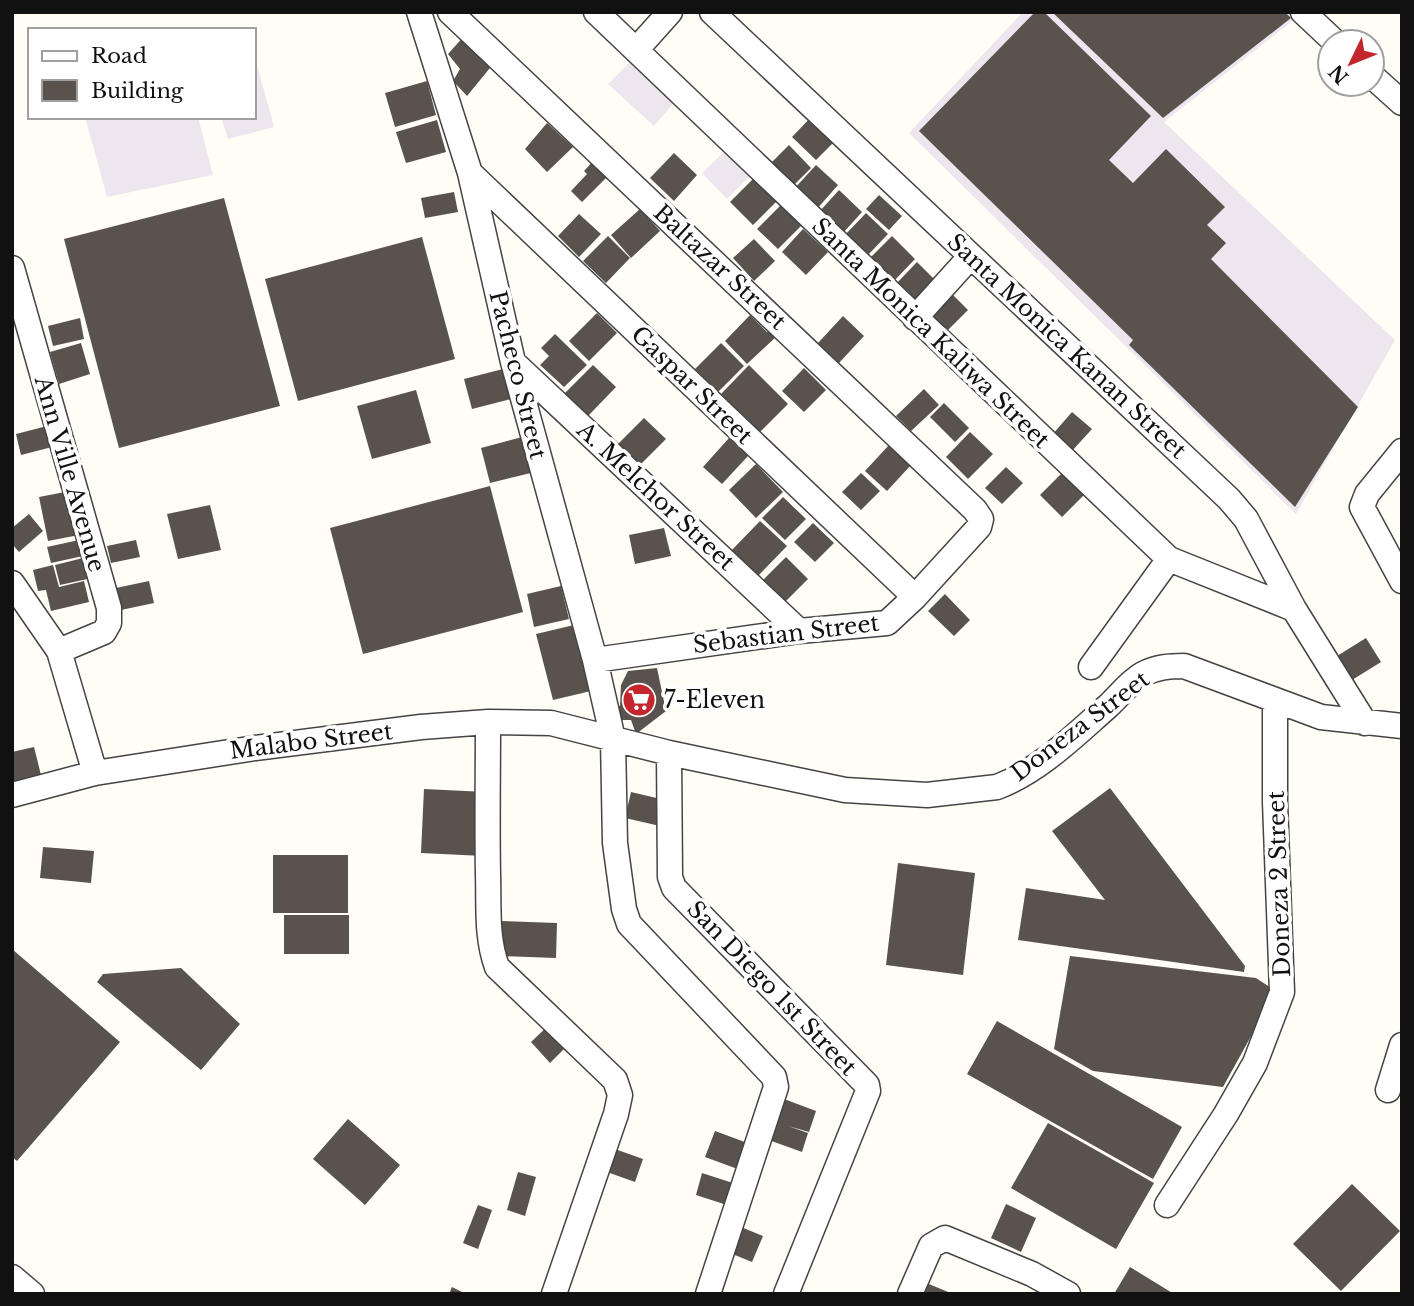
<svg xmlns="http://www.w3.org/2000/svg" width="1414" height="1306" viewBox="0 0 1414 1306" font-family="'Libre Baskerville',serif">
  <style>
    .industrial { fill: #eee6ef }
    .building { fill: #5a524d }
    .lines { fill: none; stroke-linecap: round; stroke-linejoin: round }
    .minor-casing { stroke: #444; stroke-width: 27 }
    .minor { stroke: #fff; stroke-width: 24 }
    .labels { text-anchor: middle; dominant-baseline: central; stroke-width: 7; stroke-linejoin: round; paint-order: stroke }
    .street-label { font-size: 23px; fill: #111; stroke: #fff }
    .poi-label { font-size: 23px; fill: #111; stroke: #fff; text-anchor: start }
  </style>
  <rect width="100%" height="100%" fill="#fffdf5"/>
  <path class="industrial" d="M1023,12H1297L1300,15L1164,122L1395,340L1296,514L909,133Z
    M254,54L274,127L228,139L221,117H254Z
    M634,58L679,97L654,126L608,84Z
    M85,117H198L213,175L107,197Z
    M727,149L753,173L727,199L702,173Z"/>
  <path class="building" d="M1035,12H1044L1151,116L1109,160L1133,183L1166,149L1225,207L1207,225L1226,243L1211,259L1358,407L1295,507L1129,345L1133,340L919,131Z
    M1052,12H1285L1291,18L1163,118Z
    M465,35L494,63L467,96L453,81L460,69L448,54Z
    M427,81L436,115L395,127L385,93Z
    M815,113L839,137L816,160L792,137Z
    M437,120L446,152L406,163L396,132Z
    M547,123L573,147L547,172L525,149Z
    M789,145L811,168L791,188L769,165Z
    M674,153L697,175L674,201L650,178Z
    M594,160L609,175L582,202L571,191L587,174L584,171Z
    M816,165L838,185L816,210L794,189Z
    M756,176L779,199L753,225L730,202Z
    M839,190L862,212L843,233L820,211Z
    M454,192L458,212L425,218L421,198Z
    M879,195L902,216L889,230L866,209Z
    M224,198L280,406L119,448L64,239Z
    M781,205L802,225L778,249L757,229Z
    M640,209L660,231L631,258L611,235Z
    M866,213L888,234L867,256L845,235Z
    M579,214L601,234L579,257L558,236Z
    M803,229L828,252L806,275L782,252Z
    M608,236L630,258L606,283L583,261Z
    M892,236L915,259L893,282L870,258Z
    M422,237L455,359L298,401L265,279Z
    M754,239L775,261L754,281L733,258Z
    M917,262L935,280L914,303L895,285Z
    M950,292L968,310L946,332L928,314Z
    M597,313L617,333L589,361L569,341Z
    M750,315L767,332L771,329L778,335L747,364L725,341Z
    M843,316L864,336L839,363L818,343Z
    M80,318L84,339L53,346L48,326Z
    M555,334L587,365L564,387L540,365L549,356L541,348Z
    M81,343L90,374L59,384L50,352Z
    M721,343L744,366L718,392L695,369Z
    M593,365L616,387L588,416L565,393Z
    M749,365L788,404L760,432L721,394Z
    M804,368L826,390L804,412L782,391Z
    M503,369L511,399L472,409L464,379Z
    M924,389L939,405L911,431L896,416Z
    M416,390L431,443L372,459L357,406Z
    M944,403L969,428L955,442L930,417Z
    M1072,412L1092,429L1071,452L1052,435Z
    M644,418L666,439L639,466L618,444Z
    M51,425L56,446L21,455L16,434Z
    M970,432L993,454L968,479L946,457Z
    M526,436L535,472L490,483L481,448Z
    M729,438L748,456L722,484L703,467Z
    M889,445L911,465L887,491L865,471Z
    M756,464L783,492L756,518L729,490Z
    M1006,467L1023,483L1002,504L985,488Z
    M1065,470L1087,492L1062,517L1040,495Z
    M861,473L880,491L861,510L842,492Z
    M490,486L523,612L363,654L330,528Z
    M70,491L79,535L48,541L39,497Z
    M783,497L806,519L785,540L762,518Z
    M210,505L221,550L178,559L167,514Z
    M29,514L43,531L19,552L12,544V528Z
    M760,521L787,546L756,578L730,552Z
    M813,523L834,543L815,562L794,542Z
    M664,528L671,556L635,564L629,535Z
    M79,540L83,556L51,563L47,547Z
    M136,540L140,557L111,563L107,546Z
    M87,557L92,578L60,585L55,565Z
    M786,557L808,579L785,602L763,580Z
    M53,565L59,587L84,581L89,602L51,611L46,590L38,591L33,570Z
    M149,581L154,603L121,610L116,588Z
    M561,586L569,619L534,627L527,594Z
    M945,594L970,620L954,636L928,611Z
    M574,625L591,691L553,700L536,634Z
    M1366,638L1381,662L1352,680L1337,656Z
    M657,668L666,711L636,734L631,720H615L611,707L620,706L621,685L628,671Z
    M34,747L41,775L12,782V752Z
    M1110,788L1245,966L1244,972L1018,940L1026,888L1105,900L1052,831Z
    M424,789L486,792L483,856L421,853Z
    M631,792L665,800L660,826L625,818Z
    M43,847L94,851L91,883L40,878Z
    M273,855H348V913H273Z
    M898,863L975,873L963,975L886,965Z
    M284,915H349V954H284Z
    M500,921L557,923L556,958L499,956Z
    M12,949L120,1042L17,1161L12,1157Z
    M1070,956L1256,978L1276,991L1223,1087L1093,1071L1054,1049Z
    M181,968L240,1024L201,1070L97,982L103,974Z
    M553,1021L572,1041L550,1063L531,1042Z
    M997,1021L1182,1127L1153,1179L967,1074Z
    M784,1099L816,1111L809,1132L788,1126L808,1133L802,1152L766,1139Z
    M348,1119L400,1165L365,1205L313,1159Z
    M1048,1123L1154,1183L1116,1249L1011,1188Z
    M715,1131L753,1145L743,1171L705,1157Z
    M612,1148L643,1159L635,1182L604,1171Z
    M518,1172L536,1177L525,1216L507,1210Z
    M702,1173L739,1185L733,1207L696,1195Z
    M1352,1184L1400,1231L1341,1291L1293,1244Z
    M1006,1204L1036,1218L1021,1252L991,1238Z
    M478,1205L492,1210L478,1249L463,1243Z
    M736,1225L763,1236L752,1262L725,1251Z
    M1130,1267L1174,1294H1114Z
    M924,1282L953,1294H920Z
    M452,1287L466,1294H449Z"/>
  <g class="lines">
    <defs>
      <path id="minor" d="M419,12L470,173L513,362L595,660L613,739L615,843L624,909L629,924L774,1077L776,1087L708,1294
        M450,12L975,510L981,519L979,527L915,597L887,623L799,631L595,660
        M596,12L1169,559L1294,609
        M712,12L1229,499L1246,519L1294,609L1365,723
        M1303,12L1335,42
        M636,50L670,12
        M1372,76L1402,103
        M470,173L915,597
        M12,268L109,608V623L104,632L59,651
        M915,318L971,256
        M514,363L799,631
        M1402,451L1367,494L1362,507L1402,581
        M12,583L59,651L95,773
        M1091,667L1169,559
        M488,722C488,773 487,824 488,875C489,906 486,937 497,967L615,1080L620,1095L616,1114L554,1294
        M669,753L670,877L674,888L867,1085L868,1091L786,1294
        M12,795L95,773L255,748L421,727L488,722L551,723L669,753L845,790L927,795L997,787C1039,771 1074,736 1107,707C1118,697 1129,682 1143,674C1157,667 1169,666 1184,666L1321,717L1402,726
        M1388,1090L1402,1045
        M1167,1205L1226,1114L1255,1063L1282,992L1275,802V701
        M12,1277L32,1294
        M910,1294L931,1246L945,1238L1032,1274L1068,1294"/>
    </defs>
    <use href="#minor" class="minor-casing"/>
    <use href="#minor" class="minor"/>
  </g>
  <defs>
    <symbol id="supermarket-disc" viewBox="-11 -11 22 22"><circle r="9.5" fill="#c4262e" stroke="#fff"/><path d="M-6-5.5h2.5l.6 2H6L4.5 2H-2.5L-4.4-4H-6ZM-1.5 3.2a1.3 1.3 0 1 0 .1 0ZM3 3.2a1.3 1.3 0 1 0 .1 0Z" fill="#fff"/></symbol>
  </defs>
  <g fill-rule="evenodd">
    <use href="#supermarket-disc" x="620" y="681" width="38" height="38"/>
  </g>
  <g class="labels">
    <g class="street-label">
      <text transform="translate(720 267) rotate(43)">Baltazar Street</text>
      <text transform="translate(931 333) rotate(44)">Santa Monica Kaliwa Street</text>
      <text transform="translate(1067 346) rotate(43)">Santa Monica Kanan Street</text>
      <text transform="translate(518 375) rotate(76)">Pacheco Street</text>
      <text transform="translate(692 385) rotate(44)">Gaspar Street</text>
      <text transform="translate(70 474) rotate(74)">Ann Ville Avenue</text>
      <text transform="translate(656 496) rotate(43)">A. Melchor Street</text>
      <text transform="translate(786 634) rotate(-7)">Sebastian Street</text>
      <text transform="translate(1080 726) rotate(-37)">Doneza Street</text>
      <text transform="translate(311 741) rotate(-7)">Malabo Street</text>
      <text transform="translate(1279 884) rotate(-92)">Doneza 2 Street</text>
      <text transform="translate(772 988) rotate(46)">San Diego 1st Street</text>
    </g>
    <g class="poi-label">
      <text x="664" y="700">7-Eleven</text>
    </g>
  </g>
  <rect width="1414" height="1306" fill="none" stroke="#111111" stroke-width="28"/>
  <rect x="28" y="28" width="228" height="91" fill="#ffffff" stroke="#a0a0a0" stroke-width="2"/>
  <rect x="42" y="51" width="35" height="10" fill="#ffffff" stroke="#a0a0a0" stroke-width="2"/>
  <text x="91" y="63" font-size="21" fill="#111111">Road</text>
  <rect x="42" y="80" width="35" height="21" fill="#5a524d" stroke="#a0a0a0" stroke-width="2"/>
  <text x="91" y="98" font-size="21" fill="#111111">Building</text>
  <g transform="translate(1351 63) rotate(227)"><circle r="33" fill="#ffffff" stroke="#a0a0a0" stroke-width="2"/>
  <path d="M0-5L12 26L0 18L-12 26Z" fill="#c4262e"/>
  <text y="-10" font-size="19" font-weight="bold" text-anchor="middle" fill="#111111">N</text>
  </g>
</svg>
